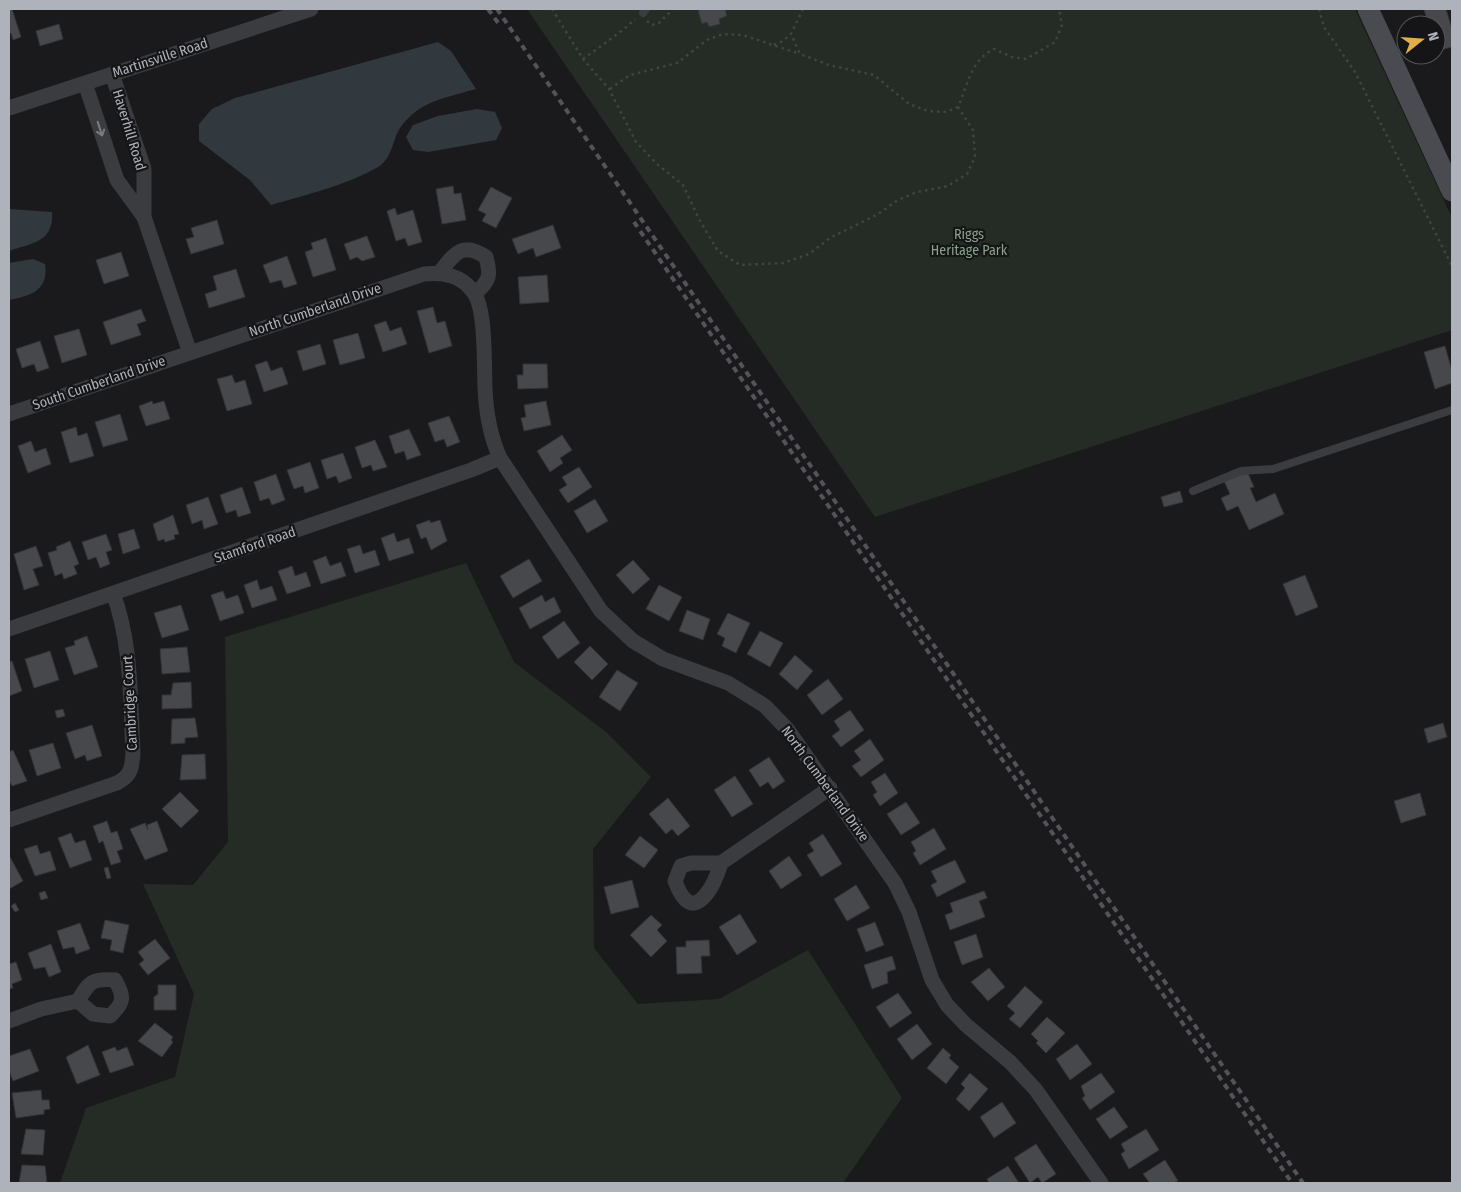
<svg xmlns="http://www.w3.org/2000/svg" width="1461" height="1192" viewBox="0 0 1461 1192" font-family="'Fira Sans Condensed',sans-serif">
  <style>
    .green { fill: #242c25 }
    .water { fill: #31393f }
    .building { fill: #47484c; stroke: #343438 }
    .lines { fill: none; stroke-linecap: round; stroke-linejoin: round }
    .path { stroke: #414347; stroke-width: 2.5; stroke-dasharray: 2.5 4; stroke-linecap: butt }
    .service { stroke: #3b3c40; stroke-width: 8 }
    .minor { stroke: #3b3c40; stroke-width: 15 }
    .secondary { stroke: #494b50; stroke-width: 21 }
    .rail { stroke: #525459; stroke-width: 4; stroke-dasharray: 6 5; stroke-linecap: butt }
    .oneway { stroke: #7a7d83 }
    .labels { text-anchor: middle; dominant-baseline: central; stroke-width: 4.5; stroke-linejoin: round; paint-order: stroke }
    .street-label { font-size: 14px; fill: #aeb2ba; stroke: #151517 }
    .park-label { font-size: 14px; fill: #87a388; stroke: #151517 }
  </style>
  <rect width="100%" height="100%" fill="#1a1a1c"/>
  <path class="green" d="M527,9H1355L1452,218V330L875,517Z
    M466,563L514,662L606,732L651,777L593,849L594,948L638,1004L719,999L808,950L902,1098L843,1183H60L86,1108L175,1077L194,994L143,884L193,885L228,842L225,637Z"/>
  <path class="water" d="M438,42L451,51L476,89C446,98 420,100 400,128C392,140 393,158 378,167C347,185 305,195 271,205L250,180L199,141V124L212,109L235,98Z
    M477,109L495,112L502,128L496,140L428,152L413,150L406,137L413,125L438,116Z
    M9,209L52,212C54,242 33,243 9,251Z
    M33,259L45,264C49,291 30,296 9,300V263Z"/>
  <path class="building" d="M9,9H12L21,37L13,40L11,33L9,34Z
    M702,9H725L727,16L719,19L720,24L709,27L707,22L702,24L698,11Z
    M1428,9H1446L1452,29V47L1437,51L1436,25H1429L1424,10Z
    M59,24L63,39L40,46L36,31Z
    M453,186L454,194L461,193L466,220L442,224L436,189Z
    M491,187L512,198L496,228L482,221L486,214L478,210Z
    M395,208L397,215L413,210L422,242L408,246L405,238L396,241L387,211Z
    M217,220L224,244L191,254L186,239L194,237L191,228Z
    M553,225L561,248L536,257L533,248L518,254L512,239Z
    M367,236L375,257L362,261L357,257L350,260L344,244Z
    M326,238L336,270L313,277L305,252L313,249L311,243Z
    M121,252L129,276L104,284L96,260Z
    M287,256L297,284L284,288L281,280L270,283L263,265Z
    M236,269L245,297L209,308L205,294L217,290L213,276Z
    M547,275L549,302L520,304L518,277Z
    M433,307L437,323L445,321L452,346L429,353L417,311Z
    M141,309L146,321L137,324L141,335L111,345L103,322Z
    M386,321L390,331L401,327L407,344L383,352L374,325Z
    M79,329L87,355L62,363L54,336Z
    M358,333L365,358L340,365L333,340Z
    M40,341L49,368L37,372L34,364L22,368L16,349Z
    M320,344L326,364L303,371L297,351Z
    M1445,346L1452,371V383L1435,389L1424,352Z
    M267,361L271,371L282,367L288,384L264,392L255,365Z
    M523,364H547L548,388L518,389L517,375H523Z
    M232,375L235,383L245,380L252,404L227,411L217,379Z
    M152,401L153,404L164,401L170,419L146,426L139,406Z
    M546,401L551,425L524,431L521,418L526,417L524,405Z
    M120,414L128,440L103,447L95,422Z
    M449,416L460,442L447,447L444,439L435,442L428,423Z
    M76,427L78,436L87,433L94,456L70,463L61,432Z
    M409,429L421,455L407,460L404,451L395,454L389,436Z
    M562,435L572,450L560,458L563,463L550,472L537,451Z
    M375,440L387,467L373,471L371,465L362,468L355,447Z
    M31,441L35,452L46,448L51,464L28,473L18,446Z
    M343,453L352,478L339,483L336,476L327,479L321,460Z
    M310,462L319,488L305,493L303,486L294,489L287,470Z
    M579,467L592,487L568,503L559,490L567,485L562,477Z
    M1247,471L1254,487L1250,488L1256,502L1275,493L1284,514L1249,530L1238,506L1227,511L1221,498L1230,494L1224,481Z
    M276,474L285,500L272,505L269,498L260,501L254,482Z
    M242,487L251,513L238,517L236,510L226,513L220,495Z
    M1180,491L1183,502L1164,507L1161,497Z
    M208,497L218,524L204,529L202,520L192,524L186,505Z
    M595,499L608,521L587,533L574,511Z
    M173,515L179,534L174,535L175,539L165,542L164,539L158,541L153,524Z
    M430,520V523L440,520L447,541L431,550L426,537L421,539L416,525Z
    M134,529L140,548L123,554L118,534Z
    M394,533L397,542L409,538L414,553L389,561L381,538Z
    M106,534L112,550L106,552L110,564L100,568L96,557L88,560L82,542Z
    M70,541L79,564L74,566L77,574L64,579L62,573L55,576L48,553L57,550L56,547Z
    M360,545L363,554L375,550L380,565L355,573L347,549Z
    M36,546L43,566L33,569L39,585L24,590L14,554Z
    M326,556L330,566L341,562L346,576L321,584L313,561Z
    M529,559L542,581L513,598L500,576Z
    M633,560L650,579L633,594L616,575Z
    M292,566L295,576L306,572L311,586L287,594L278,571Z
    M1305,575L1318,607L1296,616L1283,584Z
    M257,580L260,590L272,586L277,600L252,608L244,585Z
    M659,585L682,597L669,621L646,609Z
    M223,591L226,599L238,595L244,613L220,621L211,595Z
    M542,595L545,602L554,597L561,612L530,629L519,608Z
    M181,605L189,630L162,638L154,613Z
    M687,610L710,619L703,640L679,631Z
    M728,613L750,623L736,653L722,646L725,638L717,634Z
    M564,621L580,643L558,659L542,637Z
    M760,631L783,643L770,667L747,654Z
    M87,636L98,667L74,675L65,648L75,645L74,641Z
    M590,646L608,664L592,680L574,662Z
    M187,647L190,672L162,674L160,649Z
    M50,651L59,680L34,688L25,659Z
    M795,655L813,671L797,690L779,674Z
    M12,661L22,691L9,696V662Z
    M617,670L638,683L620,711L599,697Z
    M828,679L843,699L822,715L807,695Z
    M191,682L192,708L162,709V695H171L173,683Z
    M63,709L65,716L57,718L55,711Z
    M850,710L864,730L841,747L832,736L840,730L834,721Z
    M195,718L198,737L185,738V743L171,744L172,719Z
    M1443,723L1447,737L1428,743L1424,729Z
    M92,725L102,756L87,761L85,755L75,759L66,733Z
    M870,739L884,760L861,777L852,766L861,760L854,751Z
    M53,743L61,768L37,776L29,750Z
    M13,750L27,781L12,786L9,780V752Z
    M205,754L206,779L180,780L182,755Z
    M769,757L785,781L773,789L768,782L760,787L749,770Z
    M885,773L898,793L880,806L873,795L877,792L871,782Z
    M735,776L753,804L732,817L714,790Z
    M180,792L199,811L181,828L162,809Z
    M1420,793L1426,815L1401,823L1394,801Z
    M668,798L690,826L678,836L672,829L666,834L649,814Z
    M906,802L920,823L901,835L887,814Z
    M107,821L111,833L117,831L123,849L117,851L121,862L111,865L103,841L99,843L93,826Z
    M157,821L168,851L145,860L130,829L145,823L148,830L147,825Z
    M934,828L946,849L920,865L913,853L916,851L911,842Z
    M71,833L75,843L85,840L92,860L70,868L58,838Z
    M823,834L842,864L821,877L807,855L814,851L809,843Z
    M640,836L658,850L644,868L625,855Z
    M37,845L40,854L50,851L56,870L35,876L24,849Z
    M789,856L802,875L781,889L769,871Z
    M10,857L23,881L9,889V858Z
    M955,860L966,882L937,897L931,885L937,882L931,871Z
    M108,867L111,878L107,879L104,868Z
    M632,880L639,907L611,914L604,887Z
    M856,885L870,908L847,921L834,899Z
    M45,891L48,898L41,900L39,893Z
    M984,891L987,898L979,901L985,917L950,930L945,915L953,912L950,903Z
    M15,903L19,910L15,912L11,906Z
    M740,914L757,942L737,955L719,927Z
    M651,915L662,925L657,930L667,941L651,957L630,935Z
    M105,920L129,925L123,953L110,950L112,940L101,938Z
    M875,922L884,945L866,952L857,929Z
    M80,923L90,949L76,954L74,947L63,949L57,931Z
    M976,934L983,957L962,965L954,942Z
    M155,939L170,958L148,975L139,964L144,960L138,952Z
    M709,940L710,956H701L702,973L677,974L676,947H686V941Z
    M51,944L61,972L49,977L45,967L34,969L28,953Z
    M892,956L896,969L887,972L888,983L872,989L864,965Z
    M16,962L22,980L12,984L13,988L9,989V964Z
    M989,968L1005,987L988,1001L971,982Z
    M158,985H176V1010H154V997L158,994Z
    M1025,986L1043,1002L1020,1028L1009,1019L1015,1013L1007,1006Z
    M898,993L912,1013L890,1028L876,1007Z
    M1047,1017L1065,1033L1046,1053L1036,1043L1038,1041L1031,1034Z
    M155,1023L173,1037L171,1040L173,1042L162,1057L138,1041Z
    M917,1024L932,1044L912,1060L897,1039Z
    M1077,1044L1092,1064L1070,1080L1056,1059Z
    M88,1045L100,1075L77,1084L66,1057Z
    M115,1047L117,1051L127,1047L134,1065L110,1073L102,1052Z
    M943,1048L951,1055L949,1058L959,1067L946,1084L927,1068Z
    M30,1049L39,1071L13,1081L9,1071V1056Z
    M970,1073L988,1089L969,1111L956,1099L965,1088L961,1084Z
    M1101,1073L1115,1092L1090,1110L1082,1098L1085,1096L1081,1086Z
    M41,1090L42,1100H49L50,1109L44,1110V1114L16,1118L12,1093Z
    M1002,1102L1016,1123L994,1138L980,1117Z
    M1114,1107L1128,1127L1110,1139L1096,1119Z
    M26,1129L45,1130L43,1155L21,1154Z
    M1146,1129L1159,1150L1129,1169L1121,1154L1125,1151L1121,1144Z
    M1036,1144L1056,1174L1042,1183L1038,1177L1030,1183L1014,1158Z
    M1165,1160L1178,1181L1173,1183H1146L1149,1182L1143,1174Z
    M22,1165L45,1166L47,1183H19Z
    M1008,1166L1019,1183H989L987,1179Z"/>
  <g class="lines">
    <path class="path" d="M552,9L583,59L609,89L636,142L658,165L683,185L700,221L718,251L740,265L783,263L809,254L830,238L878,214L898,200L917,192L948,186L967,174L975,157L973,130L958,107C968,84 971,60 994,49L1012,57L1026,59L1055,42L1062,25L1059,9
      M803,9L791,34L800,54L829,65L874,75L909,104L928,111L946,112L958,107
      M1319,9L1324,27L1355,72L1452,266
      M647,21L652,25L659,23L673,9
      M774,45L783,41L791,34
      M583,59L623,30L635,19
      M610,89L630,75L677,63L707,40L723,34L743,35L800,54"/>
    <path class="service" d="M643,13L646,9
      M1193,491L1241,471L1273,469L1452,410"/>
    <path class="minor" d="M112,74L144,169V217
      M85,83L117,180L144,217L190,353
      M9,108L311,9
      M440,272C455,253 463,241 486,257C491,276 490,280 475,294
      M9,414L424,274C444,272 462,275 474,293C486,310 484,365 485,388C486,412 490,436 500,458L601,611L633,641L663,659L728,683L765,706L788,730L895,883L909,912L932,980L947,1005L966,1025L1010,1062L1036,1090L1101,1183
      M9,629L471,470L500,458
      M9,820L117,783C131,776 132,768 133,753C130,699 132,644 113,593
      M721,863H691L681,866L675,881C692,928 713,889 721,863L830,788
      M9,1021L41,1009L78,1001C89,982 92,978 115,980C125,997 124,1003 110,1016L93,1014L78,1001"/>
    <path class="secondary" d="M1368,9L1452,191"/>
    <path class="rail" d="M488,9L499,24
      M497,9L1303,1183
      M634,222L1292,1183"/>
  </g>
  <defs><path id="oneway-shaft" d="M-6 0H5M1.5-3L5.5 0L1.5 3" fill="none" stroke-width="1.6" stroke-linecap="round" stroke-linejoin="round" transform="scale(1.25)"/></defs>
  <use class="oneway" href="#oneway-shaft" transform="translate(100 129) rotate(72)"/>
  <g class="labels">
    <g class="street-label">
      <text transform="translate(160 58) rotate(-18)">Martinsville Road</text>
      <text transform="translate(129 130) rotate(73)">Haverhill Road</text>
      <text transform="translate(315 310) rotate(-19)">North Cumberland Drive</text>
      <text transform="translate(99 383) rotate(-19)">South Cumberland Drive</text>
      <text transform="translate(255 545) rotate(-19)">Stamford Road</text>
      <text transform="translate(130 703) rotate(-93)">Cambridge Court</text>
      <text transform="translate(825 784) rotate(54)">North Cumberland Drive</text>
    </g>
    <g class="park-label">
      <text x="969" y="234">Riggs<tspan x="969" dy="16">Heritage Park</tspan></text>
    </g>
  </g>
  <rect width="1461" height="1192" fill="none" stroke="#aeb2ba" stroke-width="20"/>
  <g transform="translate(1421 40) rotate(73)"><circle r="24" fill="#151517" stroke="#525458"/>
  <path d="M0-4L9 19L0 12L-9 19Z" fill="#e2ae4c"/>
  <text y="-8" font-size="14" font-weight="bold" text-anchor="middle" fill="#aeb2ba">N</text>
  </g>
</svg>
